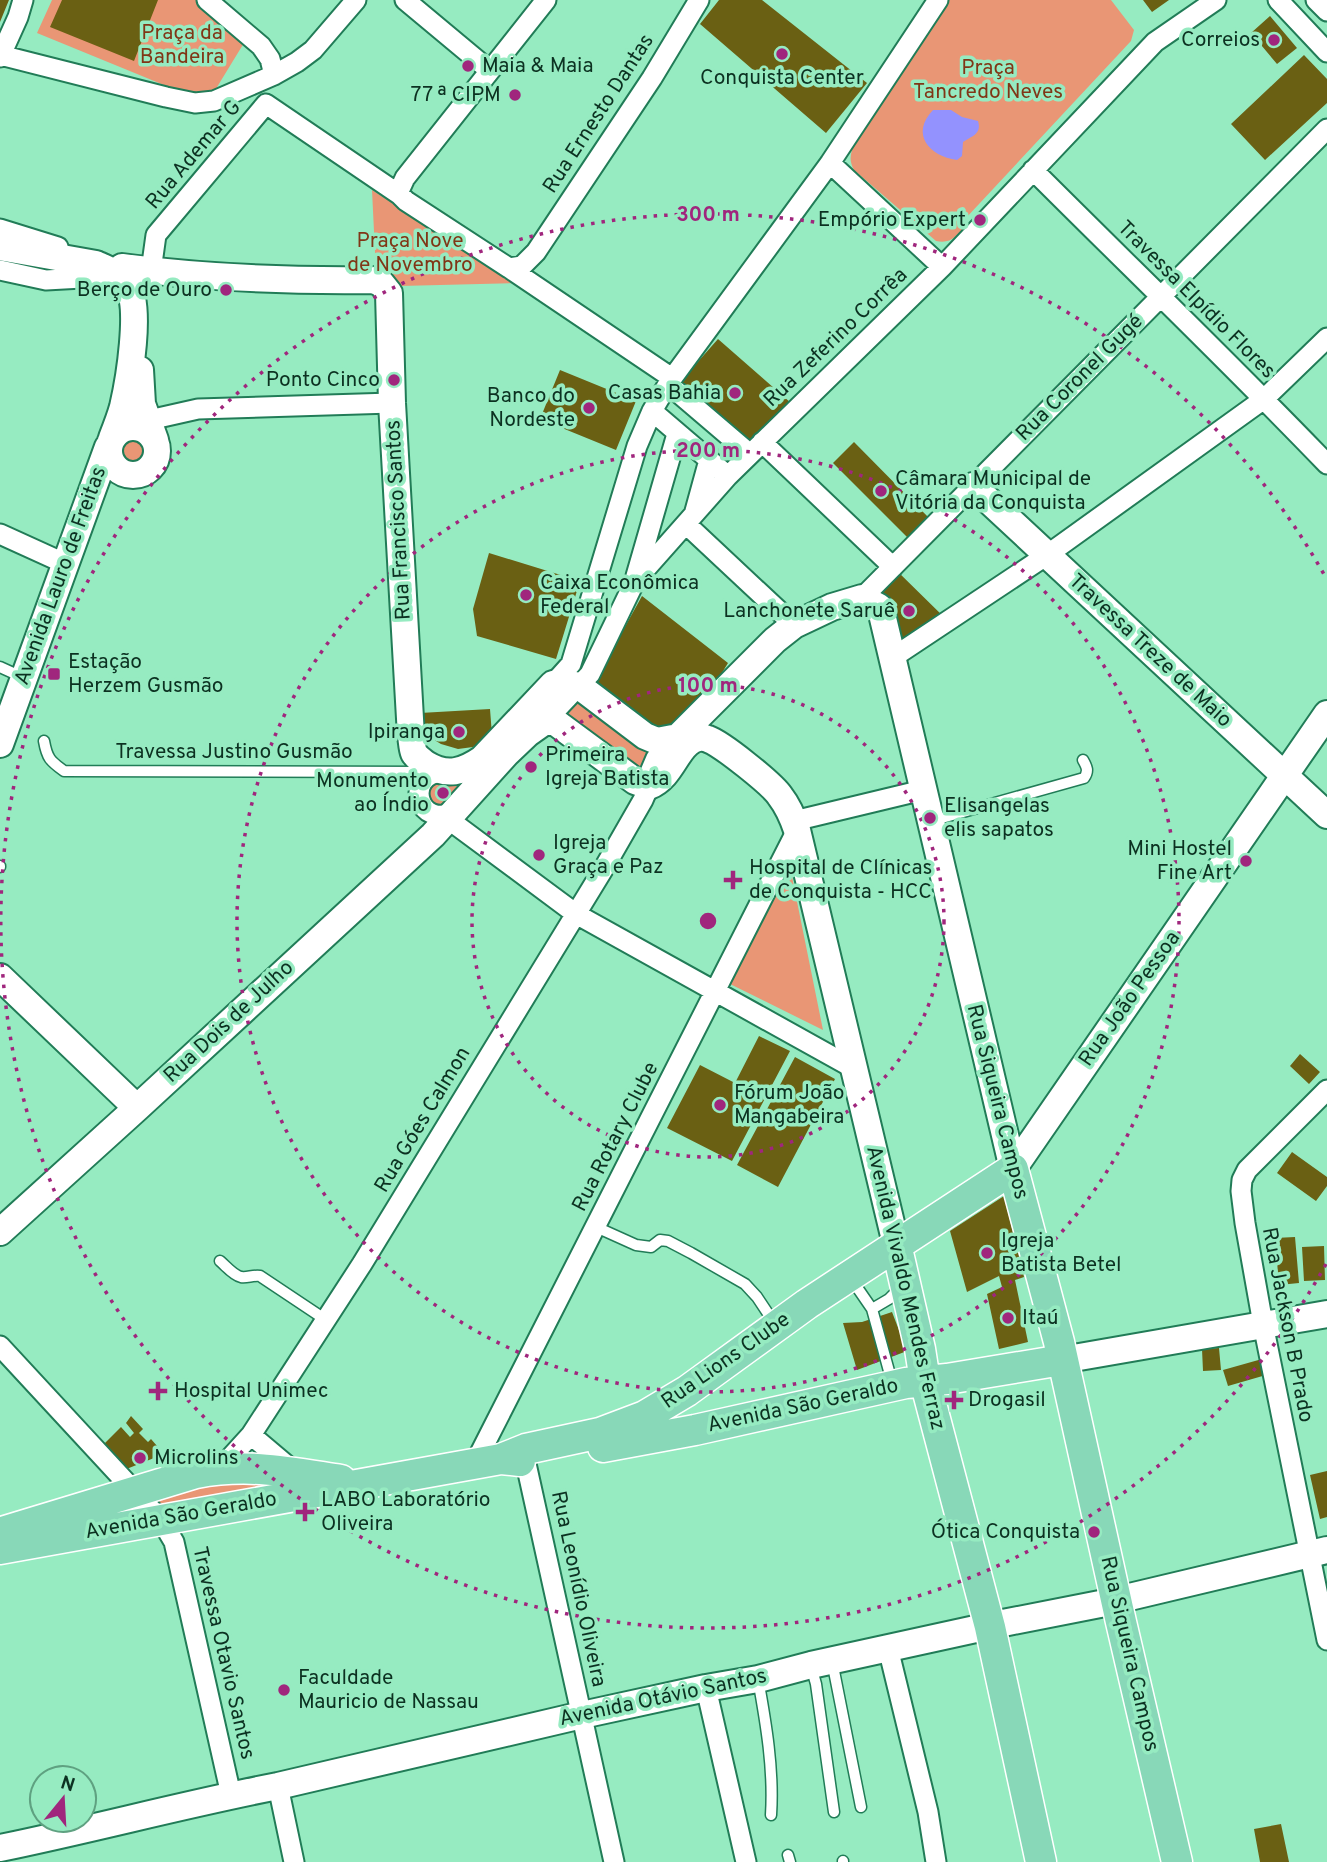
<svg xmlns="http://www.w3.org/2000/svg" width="1327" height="1862" viewBox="0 0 1327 1862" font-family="Overpass,sans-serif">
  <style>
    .green { fill: #e99675 }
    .water { fill: #9392fe }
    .building { fill: #6a6013 }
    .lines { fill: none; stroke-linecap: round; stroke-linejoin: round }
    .lane-casing { stroke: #217c57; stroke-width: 13 }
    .street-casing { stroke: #217c57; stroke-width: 23 }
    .secondary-casing { stroke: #217c57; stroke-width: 30 }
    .primary-casing { stroke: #fff; stroke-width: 33 }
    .lane { stroke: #fff; stroke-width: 10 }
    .street { stroke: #fff; stroke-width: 19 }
    .secondary { stroke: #fff; stroke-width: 26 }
    .primary { stroke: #88d8b8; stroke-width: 30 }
    .ring { fill: none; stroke: #a0267d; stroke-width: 3.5; stroke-dasharray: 3.5 7 }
    .poi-dot { fill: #a0267d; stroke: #96ebc1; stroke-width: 2.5 }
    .labels { text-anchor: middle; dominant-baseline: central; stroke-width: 7; stroke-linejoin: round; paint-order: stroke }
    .park-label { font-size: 21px; fill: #803616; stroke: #96ebc1 }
    .poi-label { font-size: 21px; fill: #0c3121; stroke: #96ebc1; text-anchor: start }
    .street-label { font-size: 21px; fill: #0c3121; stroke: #96ebc1 }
    .centre { fill: #a0267d; stroke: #96ebc1; stroke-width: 3.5 }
    .ring-label { font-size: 21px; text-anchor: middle; font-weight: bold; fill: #a0267d; stroke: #96ebc1; stroke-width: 7; stroke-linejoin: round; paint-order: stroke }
  </style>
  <rect width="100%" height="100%" fill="#96ebc1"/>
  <path class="green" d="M52,0H196L247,38L214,92H181L37,33Z
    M948,0H1111L1134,30L1131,41L965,219L966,226C955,236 952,244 936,241L854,170C848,159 851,153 855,141Z
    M372,190L517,283L400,286L376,273Z
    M134,427L147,431L158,452C151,478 128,483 111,463L123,428Z
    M581,691L650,741L647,783L560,710Z
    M424,780L461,783L463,789L442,816L419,789Z
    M789,862L823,1030L730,984Z
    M303,1482L161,1520L135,1493L161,1484Z"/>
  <path class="water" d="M933,110H951L962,117L978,121C982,134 972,136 963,142L962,156L957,160C929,156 910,134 933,110Z"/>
  <path class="building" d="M0,0H9L0,22Z
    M62,0H158L134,61L50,27Z
    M719,0H762L867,83L826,133L700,24Z
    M1143,0H1169L1152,12Z
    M1270,16L1297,48L1277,64L1251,33Z
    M1304,55L1327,79V103L1265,160L1231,124Z
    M718,339L791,403L752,446L680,382Z
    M560,370L636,401L616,450L540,419Z
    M854,442L930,519L909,539L833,463Z
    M489,553L580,581L556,659L477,636L473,609Z
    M893,567L949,622L892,658L873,603Z
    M642,596L728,663L717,681L699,696L680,722L657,733L592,681L602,668Z
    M490,709L492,735L473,747L458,749L441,744L431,738L424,729L420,713Z
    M759,1036L790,1051L732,1161L667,1128L700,1065L735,1083Z
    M1300,1054L1320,1072L1309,1084L1290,1066Z
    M795,1057L835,1079L778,1187L737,1165Z
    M1292,1152L1327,1177V1186L1316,1201L1277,1173Z
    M1004,1196L1024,1277L1015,1280L1028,1342L999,1349L987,1294L1002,1287L999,1276L967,1292L950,1231Z
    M1295,1237L1299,1283L1279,1285L1275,1238Z
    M1324,1246L1325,1280L1304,1281L1302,1247Z
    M892,1312L907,1351L857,1370L843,1323L862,1322Z
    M1219,1348L1221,1370L1203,1371L1202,1349Z
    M1262,1359L1266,1375L1228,1386L1223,1370Z
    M131,1416L143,1429L139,1433L148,1442L151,1439L164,1454L124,1470L102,1446L121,1427L130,1437L134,1433L126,1423Z
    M1327,1471V1517L1320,1519L1310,1475Z
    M1281,1824L1289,1862H1260L1254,1829Z"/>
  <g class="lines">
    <defs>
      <path id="lane" d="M0,667L22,677
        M44,741C47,758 50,761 64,771L428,772
        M931,821L1084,778C1089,771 1087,767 1083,760
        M0,867V866
        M596,1227L636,1245L651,1247L660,1240L668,1241L691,1253L745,1284L757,1297L775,1324
        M220,1261C226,1266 233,1275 241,1277C247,1278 253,1275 260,1276L326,1320
        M852,1280L872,1309L892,1382
        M872,1309L889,1299L900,1288
        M832,1661L861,1807
        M811,1666L816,1684L834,1812
        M758,1679C766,1723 774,1770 771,1815
        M788,1855L790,1862
        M843,1861V1862"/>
      <path id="street" d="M207,0L261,46L270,59L274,75
        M405,0L489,70
        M546,0L405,178L399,191L400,195L406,201L509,268L522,266L536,252L652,78L699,0
        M1278,0L1327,52
        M1316,0L1327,11
        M0,55L166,97L195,103L214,101L274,75L297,62L313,50L356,0
        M0,57L18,17L23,0
        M830,163L942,267
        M1033,170C1131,268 1231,364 1327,464
        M0,229L58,247
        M509,268L672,378
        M0,270L46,280L119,276
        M151,271L156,235L266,104L400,195
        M668,384L750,454
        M652,411L728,476
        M158,418L198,409L392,403
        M762,442L893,567
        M695,511L709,460
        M686,524L794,625
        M0,534L66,564
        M636,576L677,434
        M862,598L1327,129
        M892,658L1047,555L1264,399L1327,338
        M553,684L571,664L637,446L652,411L668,384L830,163L938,0
        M540,724L555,711L590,674L635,581L728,476L942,267L1155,42L1216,0
        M442,772C403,775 418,831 456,811
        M448,819L576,914L853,1068
        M794,821L923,790
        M1327,1090L1247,1170L1242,1180L1241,1191L1245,1223L1263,1324L1327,1640
        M0,1346L161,1520L174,1542L231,1795
        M251,1435L296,1473
        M523,1450L614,1862
        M474,1465L797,830
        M221,1468L251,1435L362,1264L604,868L643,800L649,786L650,772L656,758L678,737
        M888,1648L928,1812L936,1862
        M706,1688L746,1862
        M278,1786L294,1862"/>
      <path id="secondary" d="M0,247L96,264C107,269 120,274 127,284C142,306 129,381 123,407C120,418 116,428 112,438
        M122,267C205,278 289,281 373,280L381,283L389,293L392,403L411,736C412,741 412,748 414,753C417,758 422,761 426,764C447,777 463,772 482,759L553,684L563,682L579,686L645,736L657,741L678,737L775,640L794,625L832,607L862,598L879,607L882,614L1013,1169
        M140,370L142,404L155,440
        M109 451a24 24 0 1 1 48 0a24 24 0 1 1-48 0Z
        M973,486L1327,815
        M0,744L108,447
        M0,977L137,1108
        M1013,1169L1327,714
        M0,1232L137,1108L433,835L507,753L527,734L544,722H555L635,781L649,786C672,777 676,748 693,740C698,737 703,737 708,739C722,744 772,784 780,796C787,805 793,818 797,830L896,1244
        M1062,1360L1327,1314
        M0,1848C93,1829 185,1804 278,1786L582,1715L706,1688L758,1679L811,1665L1003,1623L1100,1604L1327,1550"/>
      <path id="primary" d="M896,1244L920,1349L925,1381L990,1627L1041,1862
        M603,1447L695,1430L906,1383L947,1379L1062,1360
        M501,1459L526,1449L600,1433L645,1416L687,1391L807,1304L1013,1169L1059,1342L1121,1622L1177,1862
        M2,1532L196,1473C249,1463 289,1472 341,1480
        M0,1549L501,1459L520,1461"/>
    </defs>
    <use href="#lane" class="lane-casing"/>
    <use href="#street" class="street-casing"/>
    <use href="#secondary" class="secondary-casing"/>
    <use href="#primary" class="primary-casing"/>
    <use href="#lane" class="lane"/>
    <use href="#street" class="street"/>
    <use href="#secondary" class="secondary"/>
    <use href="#primary" class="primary"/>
  </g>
  <g class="ring">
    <circle cx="708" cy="921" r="236"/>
    <circle cx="708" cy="921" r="471"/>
    <path d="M1326 1264A707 707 0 1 1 1326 578"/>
  </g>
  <g class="poi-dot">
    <circle cx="1274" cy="40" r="7"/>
    <circle cx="782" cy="54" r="7"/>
    <circle cx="468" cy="66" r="7"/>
    <circle cx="515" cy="95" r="7"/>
    <circle cx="980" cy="220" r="7"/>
    <circle cx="226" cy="290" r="7"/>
    <circle cx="394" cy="380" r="7"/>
    <circle cx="735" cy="393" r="7"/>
    <circle cx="589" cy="408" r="7"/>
    <circle cx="881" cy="491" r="7"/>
    <circle cx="526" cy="595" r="7"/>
    <circle cx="909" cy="611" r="7"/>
    <rect x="47" y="667" width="14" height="14" rx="3.5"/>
    <circle cx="459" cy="732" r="7"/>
    <circle cx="531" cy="767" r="7"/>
    <circle cx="443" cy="793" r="7"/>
    <circle cx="930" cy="818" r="7"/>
    <circle cx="539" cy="855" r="7"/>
    <circle cx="1246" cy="861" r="7"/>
    <path d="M729.5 869.5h7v7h7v7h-7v7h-7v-7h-7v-7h7z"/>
    <circle cx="720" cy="1105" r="7"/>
    <circle cx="987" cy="1253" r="7"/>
    <circle cx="1008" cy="1318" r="7"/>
    <path d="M154.5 1380.5h7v7h7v7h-7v7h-7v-7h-7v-7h7z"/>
    <path d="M950.5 1389.5h7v7h7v7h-7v7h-7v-7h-7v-7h7z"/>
    <circle cx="140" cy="1458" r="7"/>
    <path d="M301.5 1501.5h7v7h7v7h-7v7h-7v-7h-7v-7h7z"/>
    <circle cx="1094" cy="1532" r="7"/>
    <circle cx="284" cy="1690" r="7"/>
  </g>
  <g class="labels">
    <g class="park-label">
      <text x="182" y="33">Praça da<tspan x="182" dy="24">Bandeira</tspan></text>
      <text x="988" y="68">Praça<tspan x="988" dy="24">Tancredo Neves</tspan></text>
      <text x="410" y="241">Praça Nove<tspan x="410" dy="24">de Novembro</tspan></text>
    </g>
    <g class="poi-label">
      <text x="1260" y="40" text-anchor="end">Correios</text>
      <text x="482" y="66">Maia &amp; Maia</text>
      <text x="782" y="78" text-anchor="middle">Conquista Center</text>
      <text x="501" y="95" text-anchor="end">77 ª CIPM</text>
      <text x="966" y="220" text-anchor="end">Empório Expert</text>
      <text x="212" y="290" text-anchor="end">Berço de Ouro</text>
      <text x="380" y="380" text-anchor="end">Ponto Cinco</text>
      <text x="721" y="393" text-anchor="end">Casas Bahia</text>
      <text x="575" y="396" text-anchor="end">Banco do<tspan x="575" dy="24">Nordeste</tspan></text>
      <text x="895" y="479">Câmara Municipal de<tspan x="895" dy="24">Vitória da Conquista</tspan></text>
      <text x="540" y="583">Caixa Econômica<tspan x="540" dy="24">Federal</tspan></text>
      <text x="895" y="611" text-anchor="end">Lanchonete Saruê</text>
      <text x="68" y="662">Estação<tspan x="68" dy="24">Herzem Gusmão</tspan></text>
      <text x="445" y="732" text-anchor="end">Ipiranga</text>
      <text x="545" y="755">Primeira<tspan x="545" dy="24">Igreja Batista</tspan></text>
      <text x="429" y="781" text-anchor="end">Monumento<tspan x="429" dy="24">ao Índio</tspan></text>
      <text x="944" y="806">Elisangelas<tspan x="944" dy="24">elis sapatos</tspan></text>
      <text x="553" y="843">Igreja<tspan x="553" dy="24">Graça e Paz</tspan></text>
      <text x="1232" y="849" text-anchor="end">Mini Hostel<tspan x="1232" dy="24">Fine Art</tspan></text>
      <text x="749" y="868">Hospital de Clínicas<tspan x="749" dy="24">de Conquista - HCC</tspan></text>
      <text x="734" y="1093">Fórum João<tspan x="734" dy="24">Mangabeira</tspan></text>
      <text x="1001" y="1241">Igreja<tspan x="1001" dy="24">Batista Betel</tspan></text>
      <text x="1022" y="1318">Itaú</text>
      <text x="174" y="1391">Hospital Unimec</text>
      <text x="968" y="1400">Drogasil</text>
      <text x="154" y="1458">Microlins</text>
      <text x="321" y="1500">LABO Laboratório<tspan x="321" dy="24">Oliveira</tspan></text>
      <text x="1080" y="1532" text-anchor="end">Ótica Conquista</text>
      <text x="298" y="1678">Faculdade<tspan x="298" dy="24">Mauricio de Nassau</tspan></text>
    </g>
    <g class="street-label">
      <text transform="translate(599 114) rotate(-57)">Rua Ernesto Dantas</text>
      <text transform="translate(194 155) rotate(-50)">Rua Ademar G</text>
      <text transform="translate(1196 300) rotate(45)">Travessa Elpídio Flores</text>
      <text transform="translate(836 338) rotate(-44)">Rua Zeferino Corrêa</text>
      <text transform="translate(1080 378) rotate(-45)">Rua Coronel Gugé</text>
      <text transform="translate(399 520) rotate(-93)">Rua Francisco Santos</text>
      <text transform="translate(61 576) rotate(-70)">Avenida Lauro de Freitas</text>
      <text transform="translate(1150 651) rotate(43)">Travessa Treze de Maio</text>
      <text x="234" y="752">Travessa Justino Gusmão</text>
      <text transform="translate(1130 999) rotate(-55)">Rua João Pessoa</text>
      <text transform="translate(229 1022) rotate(-43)">Rua Dois de Julho</text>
      <text transform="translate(997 1102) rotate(76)">Rua Siqueira Campos</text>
      <text transform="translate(423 1120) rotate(-59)">Rua Góes Calmon</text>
      <text transform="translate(616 1137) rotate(-63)">Rua Rotary Clube</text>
      <text transform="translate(905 1288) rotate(77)">Avenida Vivaldo Mendes Ferraz</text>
      <text transform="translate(1287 1325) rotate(79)">Rua Jackson B Prado</text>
      <text transform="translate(726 1361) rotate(-35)">Rua Lions Clube</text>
      <text transform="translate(803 1406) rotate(-12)">Avenida São Geraldo</text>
      <text transform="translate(181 1516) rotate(-10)">Avenida São Geraldo</text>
      <text transform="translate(578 1589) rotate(78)">Rua Leonídio Oliveira</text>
      <text transform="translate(223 1653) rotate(77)">Travessa Otavio Santos</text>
      <text transform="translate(1129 1654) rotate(77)">Rua Siqueira Campos</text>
      <text transform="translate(663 1698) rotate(-12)">Avenida Otávio Santos</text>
    </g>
  </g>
  <circle cx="708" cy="921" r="10" class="centre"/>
  <g class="ring-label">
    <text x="708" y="221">300 m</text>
    <text x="708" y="457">200 m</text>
    <text x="708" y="692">100 m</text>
  </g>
  <g transform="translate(63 1799) rotate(18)"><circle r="33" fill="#96ebc1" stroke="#5fa181" stroke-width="2"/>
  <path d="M0-5L12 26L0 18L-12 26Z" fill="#a0267d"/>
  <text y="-10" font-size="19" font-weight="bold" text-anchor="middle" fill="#0c3121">N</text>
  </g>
</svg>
